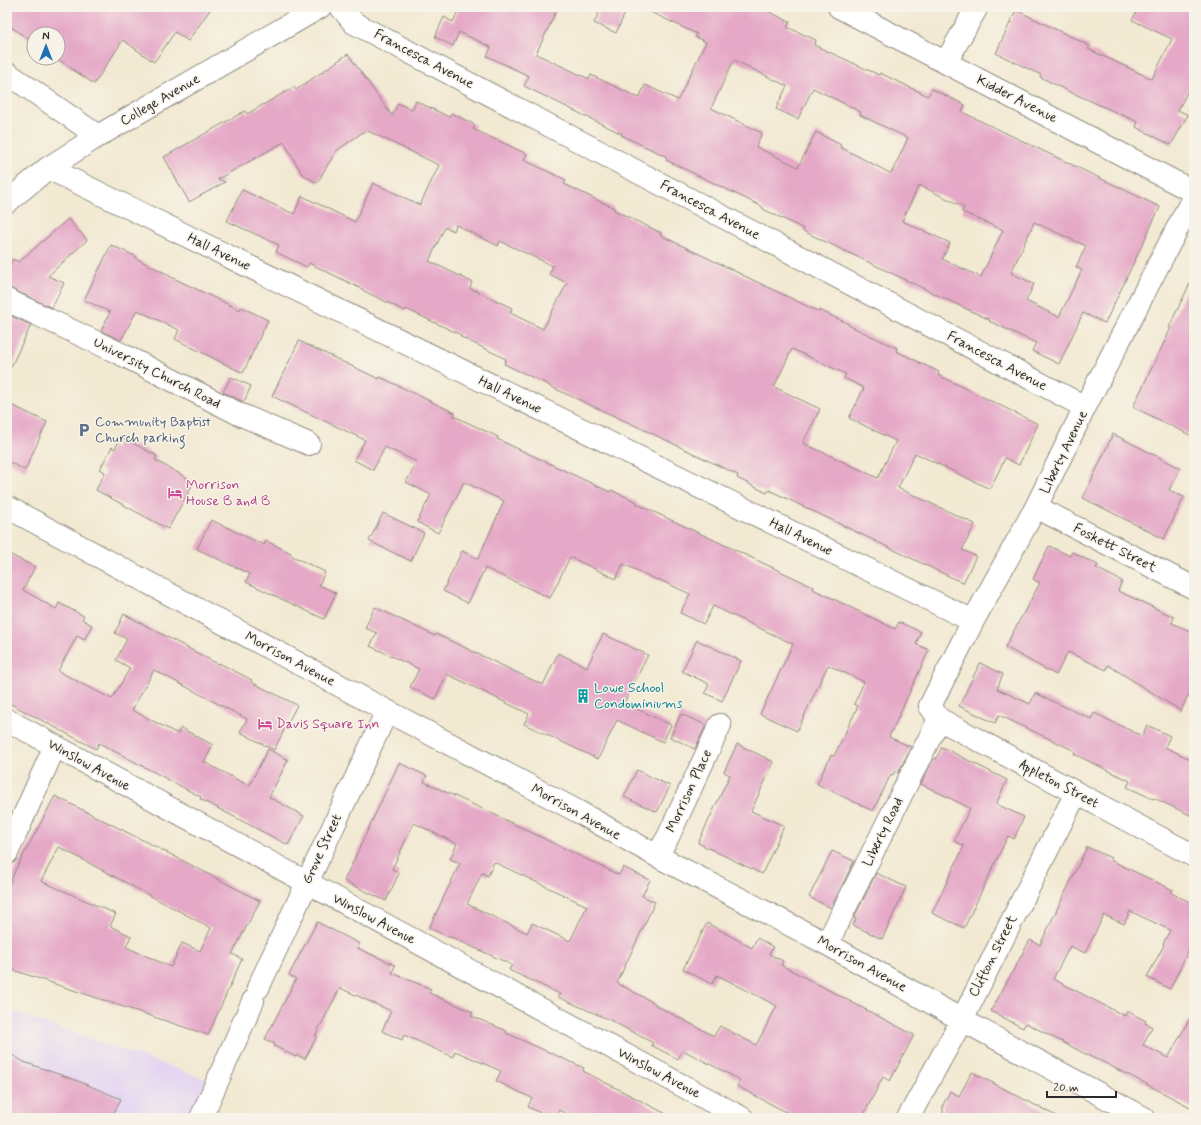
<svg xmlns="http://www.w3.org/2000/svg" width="1201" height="1125" viewBox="0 0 1201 1125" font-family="Mynerve,sans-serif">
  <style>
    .built { fill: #e3d3f2 }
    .building { fill: #e5a8c7; fill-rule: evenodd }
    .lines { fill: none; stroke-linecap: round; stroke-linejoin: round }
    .minor-casing { stroke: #8e8a7e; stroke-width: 24 }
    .major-casing { stroke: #8e8a7e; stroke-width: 24 }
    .minor { stroke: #fff; stroke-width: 22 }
    .major { stroke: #fff; stroke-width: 22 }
    .labels { text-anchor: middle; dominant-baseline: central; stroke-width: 3; stroke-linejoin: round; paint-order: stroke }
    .street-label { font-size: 14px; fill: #2b2b2b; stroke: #f7f3e8 }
    .service-label { font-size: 14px; fill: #4e5e75; stroke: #f7f3e8; text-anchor: start }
    .hotel-label { font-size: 14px; fill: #b23c85; stroke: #f7f3e8; text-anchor: start }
    .culture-label { font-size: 14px; fill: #0d838f; stroke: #f7f3e8; text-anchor: start }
  </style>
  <rect width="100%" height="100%" fill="#f7f3e8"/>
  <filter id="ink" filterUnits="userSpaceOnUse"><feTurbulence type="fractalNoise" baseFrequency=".025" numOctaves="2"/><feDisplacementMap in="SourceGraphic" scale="8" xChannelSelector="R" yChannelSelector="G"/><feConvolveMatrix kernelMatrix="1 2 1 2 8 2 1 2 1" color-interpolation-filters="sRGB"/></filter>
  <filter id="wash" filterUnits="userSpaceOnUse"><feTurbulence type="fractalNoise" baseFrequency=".012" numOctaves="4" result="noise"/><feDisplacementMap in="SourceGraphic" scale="16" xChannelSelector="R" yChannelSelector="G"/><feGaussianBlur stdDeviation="0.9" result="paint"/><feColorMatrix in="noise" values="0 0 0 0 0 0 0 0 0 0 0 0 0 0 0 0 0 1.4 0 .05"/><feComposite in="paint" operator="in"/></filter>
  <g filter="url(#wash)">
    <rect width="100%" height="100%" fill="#f2e9d2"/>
    <path class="built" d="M7,1010L220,1084L205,1118H7Z"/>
    <g id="blocks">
      <path class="building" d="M7,7H212L188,41L175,32L154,62L123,40L94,84L56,58H58V34H34V43L7,24Z
        M460,7H558L536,54L589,79L591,75L639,98L645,85L678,100L706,42L695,37L697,34L640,7H759L790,22L787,27L816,40L814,45L879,75L880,73L928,96L932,89L965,105L962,112L1160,207L1105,323L1083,313L1059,364L1032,351L1036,343L989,321L990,320L803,231L804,229L763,209V207L666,160L667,157L621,135L622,134L524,86L529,76L487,56L491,47L459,32L453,46L435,37L444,17L453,22ZM734,60L787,86L776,109L798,119L813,88L861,112L860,115L908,138L892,172H891L890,173L840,147L841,145L816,132L798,167L756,147L762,133L711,108ZM919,185L964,207L962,212L1003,230L981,277L942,259L950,243L902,221ZM1034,222L1086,246L1076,267L1082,270L1059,317L1026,301L1034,284L1011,273Z
        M602,7H628L616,33L594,23Z
        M1139,7H1194V79L1178,110L1188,115L1171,145L1136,127L1138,122L1068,91L1040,77L1041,75L996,53L1016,10L1090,46L1088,49L1152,79L1172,39L1132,20Z
        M348,54L392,116L398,103L412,110L416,101L449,117L451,113L475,125L473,129L527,154L524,160L566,180L564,184L614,208V210L661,233L660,235L819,312V310L849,324L848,325L897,348L896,351L939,372L938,375L1038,424L1019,465L1005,458L990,489L915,453L898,488L975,524L962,550L976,556L963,583L769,490L767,493L737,478L738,475L647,431L549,386V385L504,364L506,359L461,337V335L406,309L405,311L364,291V290L309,263L307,267L276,252L279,245L227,221L242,190L294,214L302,196L355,222L373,183L420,205L439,165L366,130L336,151L317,183L302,174L284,142L218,179L225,182L189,202L164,157L245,111L247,114L294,87L296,90ZM456,225L498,246L500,241L553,266L549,274L567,283L543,329L510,313L512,308L470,288L472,282L429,261L445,227L454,231ZM792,349L846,374L844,378L864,388L849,418L896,441L878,478L803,443L820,409L774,387Z
        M68,219L87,240L48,276L64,283L52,308L12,289L7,288V271L13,259L19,262Z
        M111,245L137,257V259L169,275V276L240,310L241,307L268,320L243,373L175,339L179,330L137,310L121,340L101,331L110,312L84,300Z
        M1194,275V437L1133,407L1171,328L1169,327Z
        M7,314L31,325L7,375Z
        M299,341L379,379L380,377L455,413L454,416L498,437L497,439L610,492L611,490L637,502V504L814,587L813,589L895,629L899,622L921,632L916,644L929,650L889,737L911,747L898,773L895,771L893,775L891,774L873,811L817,784L831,755L834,756L858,706L854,704L864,682L828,665L797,731L760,714L793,644L713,606L704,624L680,613L690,594L658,579L657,580L623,564L616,579L570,557L550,598L485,568L468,603L443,591L462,551L478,559L504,501L464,482L438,533L417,522L431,495L406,482L417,462L385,447L373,470L354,460L365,440L272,396Z
        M231,377L251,386L244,402L223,392Z
        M7,403L47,422L25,470L7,461Z
        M1113,434L1180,468L1169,490L1184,497L1164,539L1083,498Z
        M121,437L157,456L155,460L194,482L168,529L96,490L105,472L100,469L112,447L115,449Z
        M383,513L424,533L411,561L369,541Z
        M211,520L264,545L266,541L291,553L290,555L325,572L319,585L336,593L324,619L246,582L250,574L197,549Z
        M1049,546L1070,556L1072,552L1098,565L1096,568L1122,581L1118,591L1174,617L1172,623L1194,633V697L1188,695L1181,711L1108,665L1106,670L1068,652L1056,675L1005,647L1040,583L1033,579Z
        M7,553L35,567L23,590L56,609L59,603L84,616L82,619L92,625L84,640L77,636L58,671L90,688L112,699L130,668L116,660L127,639L115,633L124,614L218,664L219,663L252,680L251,682L297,705L274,750L240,732L247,719L154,670L132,710L178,734L181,728L213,745L204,762L249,786L268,749L288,760L269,797L304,816L288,845L200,799L201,797L99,743L96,749L7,702Z
        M375,607L435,636L436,634L543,685L558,653L587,667L603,634L648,655L624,703L671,725L663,742L617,720L598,759L524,724L529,714L447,674L435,699L410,687L419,669L370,646L377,633L365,628Z
        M697,640L741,661L722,701L705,693L709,684L682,671Z
        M980,663L1003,674L997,689L1030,704L1035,693L1091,719L1094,713L1142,736L1147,725L1170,736L1165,747L1194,761V817L1154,798L1153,799L1127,787L1130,781L1074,754L1075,751L999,715L995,723L959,706Z
        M681,714L706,725L695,749L670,737Z
        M737,744L774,762L751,811L784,826L762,874L698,843L730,775L724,772Z
        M942,747L1007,780L996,804L1024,817L1014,839L1008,836L964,928L932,913L964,846L954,841L970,808L921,784L934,758L936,759Z
        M399,763L427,776L424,782L487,811L619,875L623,867L650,880L642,896L655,902L617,983L656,1004L655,1005L714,1036L720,1026L756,1045L777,1006L717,975L712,984L683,969L707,923L752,948L757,938L773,947L769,954L783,961L781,965L914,1035L890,1081L883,1077L862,1118H797L737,1086L740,1080L683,1050L678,1059L651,1045L653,1043L612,1021L558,997L560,994L509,970L512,965L451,937V938L429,928L460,863L450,859L457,844L414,823L392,869L399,873L386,901L344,881ZM494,862L587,906L570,941L532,923L527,933L467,904L482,873L488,876Z
        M637,770L670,786L657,812L624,797Z
        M55,796L170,854L260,901L232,954L242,959L208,1035L7,968V889L16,869ZM59,847L211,928L200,951L182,943L171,967L126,947L131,936L110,926L116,914L41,881Z
        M1087,847L1111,858L1110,860L1173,890L1171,893L1194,904V939L1170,989L1147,977L1164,945L1163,944L1170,930L1130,911L1124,924L1104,915L1085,953L1070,946L1053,979L1125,1016L1127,1011L1146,1021L1145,1023L1152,1027L1143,1045L1168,1058L1194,1011V1109L1129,1075H1128L1097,1059V1060L1026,1023L1023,1028L991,1011L1030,940L1040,945Z
        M832,851L854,861L831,908L809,897Z
        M876,873L906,887L882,939L853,925L856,919L854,918Z
        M317,922L360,944L357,948L395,965L392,973L431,989L429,993L473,1012L471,1016L507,1031L506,1033L584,1068L583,1071L674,1118H575L559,1110L556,1118H551L528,1107L532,1098L496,1081L501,1071L455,1051L453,1057L404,1035L402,1040L382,1031L391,1011L340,988L315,1036H317L305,1059L297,1055L296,1057L274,1046L275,1044L265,1039L296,979L289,975Z
        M7,1052L24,1062L78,1081L121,1099L111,1118H7Z
        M972,1072L989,1081L1060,1118H943V1105L950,1091L959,1096Z"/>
    </g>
  </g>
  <g filter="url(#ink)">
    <use href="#blocks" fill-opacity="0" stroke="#8e8a7e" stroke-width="1"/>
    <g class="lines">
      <defs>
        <path id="minor" d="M341,7L354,23L1085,407
          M839,7L1194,192
          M946,62L977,7
          M7,73L98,136
          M48,168L973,621
          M1194,196L1085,407L1036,507L973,621L930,706L939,719L1194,856
          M7,300L123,355L239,414L309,444
          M7,507L387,711L577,811L657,856L827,944L962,1020L1144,1118
          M1036,507L1194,588
          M7,720L742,1118
          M7,853L55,746
          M657,856L668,837L720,725
          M827,944L939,719
          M258,988L387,711
          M201,1118L253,1001
          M908,1118L962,1020L1076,793"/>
        <path id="major" d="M7,202L48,168L98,136L320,7"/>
      </defs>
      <use href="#minor" class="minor-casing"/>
      <use href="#major" class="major-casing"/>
      <use href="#minor" class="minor"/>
      <use href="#major" class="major"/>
    </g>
  </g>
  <defs>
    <symbol id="parking-bare" viewBox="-9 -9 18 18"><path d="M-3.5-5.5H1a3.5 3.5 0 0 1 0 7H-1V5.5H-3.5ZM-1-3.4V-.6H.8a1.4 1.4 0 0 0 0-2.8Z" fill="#5c6f8a" stroke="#f7f3e8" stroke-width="2.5" paint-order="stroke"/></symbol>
    <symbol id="hotel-bare" viewBox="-9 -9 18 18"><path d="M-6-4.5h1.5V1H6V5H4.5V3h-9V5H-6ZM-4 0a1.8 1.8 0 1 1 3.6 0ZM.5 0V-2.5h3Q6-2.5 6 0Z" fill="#d1479c" stroke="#f7f3e8" stroke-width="2.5" paint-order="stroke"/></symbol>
    <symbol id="building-bare" viewBox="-9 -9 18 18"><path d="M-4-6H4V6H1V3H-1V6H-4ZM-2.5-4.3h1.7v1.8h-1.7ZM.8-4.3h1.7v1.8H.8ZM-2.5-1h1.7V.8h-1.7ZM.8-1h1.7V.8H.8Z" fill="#0f9aa8" stroke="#f7f3e8" stroke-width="2.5" paint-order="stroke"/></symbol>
  </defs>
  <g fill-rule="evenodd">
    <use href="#parking-bare" x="74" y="420" width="20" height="20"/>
    <use href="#hotel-bare" x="165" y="483" width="20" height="20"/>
    <use href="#building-bare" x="573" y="686" width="20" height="20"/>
    <use href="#hotel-bare" x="255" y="714" width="20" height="20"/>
  </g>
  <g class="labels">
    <g class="street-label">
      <text transform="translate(424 59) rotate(28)">Francesca Avenue</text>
      <text transform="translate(1017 99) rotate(27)">Kidder Avenue</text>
      <text transform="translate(160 100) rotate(-30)">College Avenue</text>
      <text transform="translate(710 210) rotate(28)">Francesca Avenue</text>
      <text transform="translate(219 252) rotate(26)">Hall Avenue</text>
      <text transform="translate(997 361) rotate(28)">Francesca Avenue</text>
      <text transform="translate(157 373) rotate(27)">University Church Road</text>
      <text transform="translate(510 395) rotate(26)">Hall Avenue</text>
      <text transform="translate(1064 452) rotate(-64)">Liberty Avenue</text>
      <text transform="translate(801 537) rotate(26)">Hall Avenue</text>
      <text transform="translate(1115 548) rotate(27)">Foskett Street</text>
      <text transform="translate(290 659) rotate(28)">Morrison Avenue</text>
      <text transform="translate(89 765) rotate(29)">Winslow Avenue</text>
      <text transform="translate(1059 784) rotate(28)">Appleton Street</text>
      <text transform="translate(689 791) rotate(-65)">Morrison Place</text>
      <text transform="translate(576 812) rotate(29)">Morrison Avenue</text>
      <text transform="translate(883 832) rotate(-64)">Liberty Road</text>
      <text transform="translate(322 849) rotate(-65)">Grove Street</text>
      <text transform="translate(374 919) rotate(28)">Winslow Avenue</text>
      <text transform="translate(993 956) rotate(-63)">Clifton Street</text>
      <text transform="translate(862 964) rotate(29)">Morrison Avenue</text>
      <text transform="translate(659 1073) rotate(28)">Winslow Avenue</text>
    </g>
    <g class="service-label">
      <text x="95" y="422">Community Baptist<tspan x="95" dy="16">Church parking</tspan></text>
    </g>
    <g class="hotel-label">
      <text x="186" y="485">Morrison<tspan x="186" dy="16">House B and B</tspan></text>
      <text x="276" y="724">Davis Square Inn</text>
    </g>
    <g class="culture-label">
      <text x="594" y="688">Lowe School<tspan x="594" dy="16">Condominiums</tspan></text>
    </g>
  </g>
  <rect width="1201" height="1125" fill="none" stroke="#f7f3e8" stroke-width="24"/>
  <g transform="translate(46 46)"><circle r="19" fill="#f7f3e8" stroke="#a5a39c"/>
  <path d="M0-3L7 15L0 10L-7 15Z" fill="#1f6fb2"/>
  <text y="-6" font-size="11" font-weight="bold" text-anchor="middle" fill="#2b2b2b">N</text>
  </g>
  <path d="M1047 1091v6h69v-6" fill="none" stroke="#2b2b2b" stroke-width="2"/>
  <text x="1053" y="1091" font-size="12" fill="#2b2b2b" stroke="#f7f3e8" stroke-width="3" paint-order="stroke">20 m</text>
</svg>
